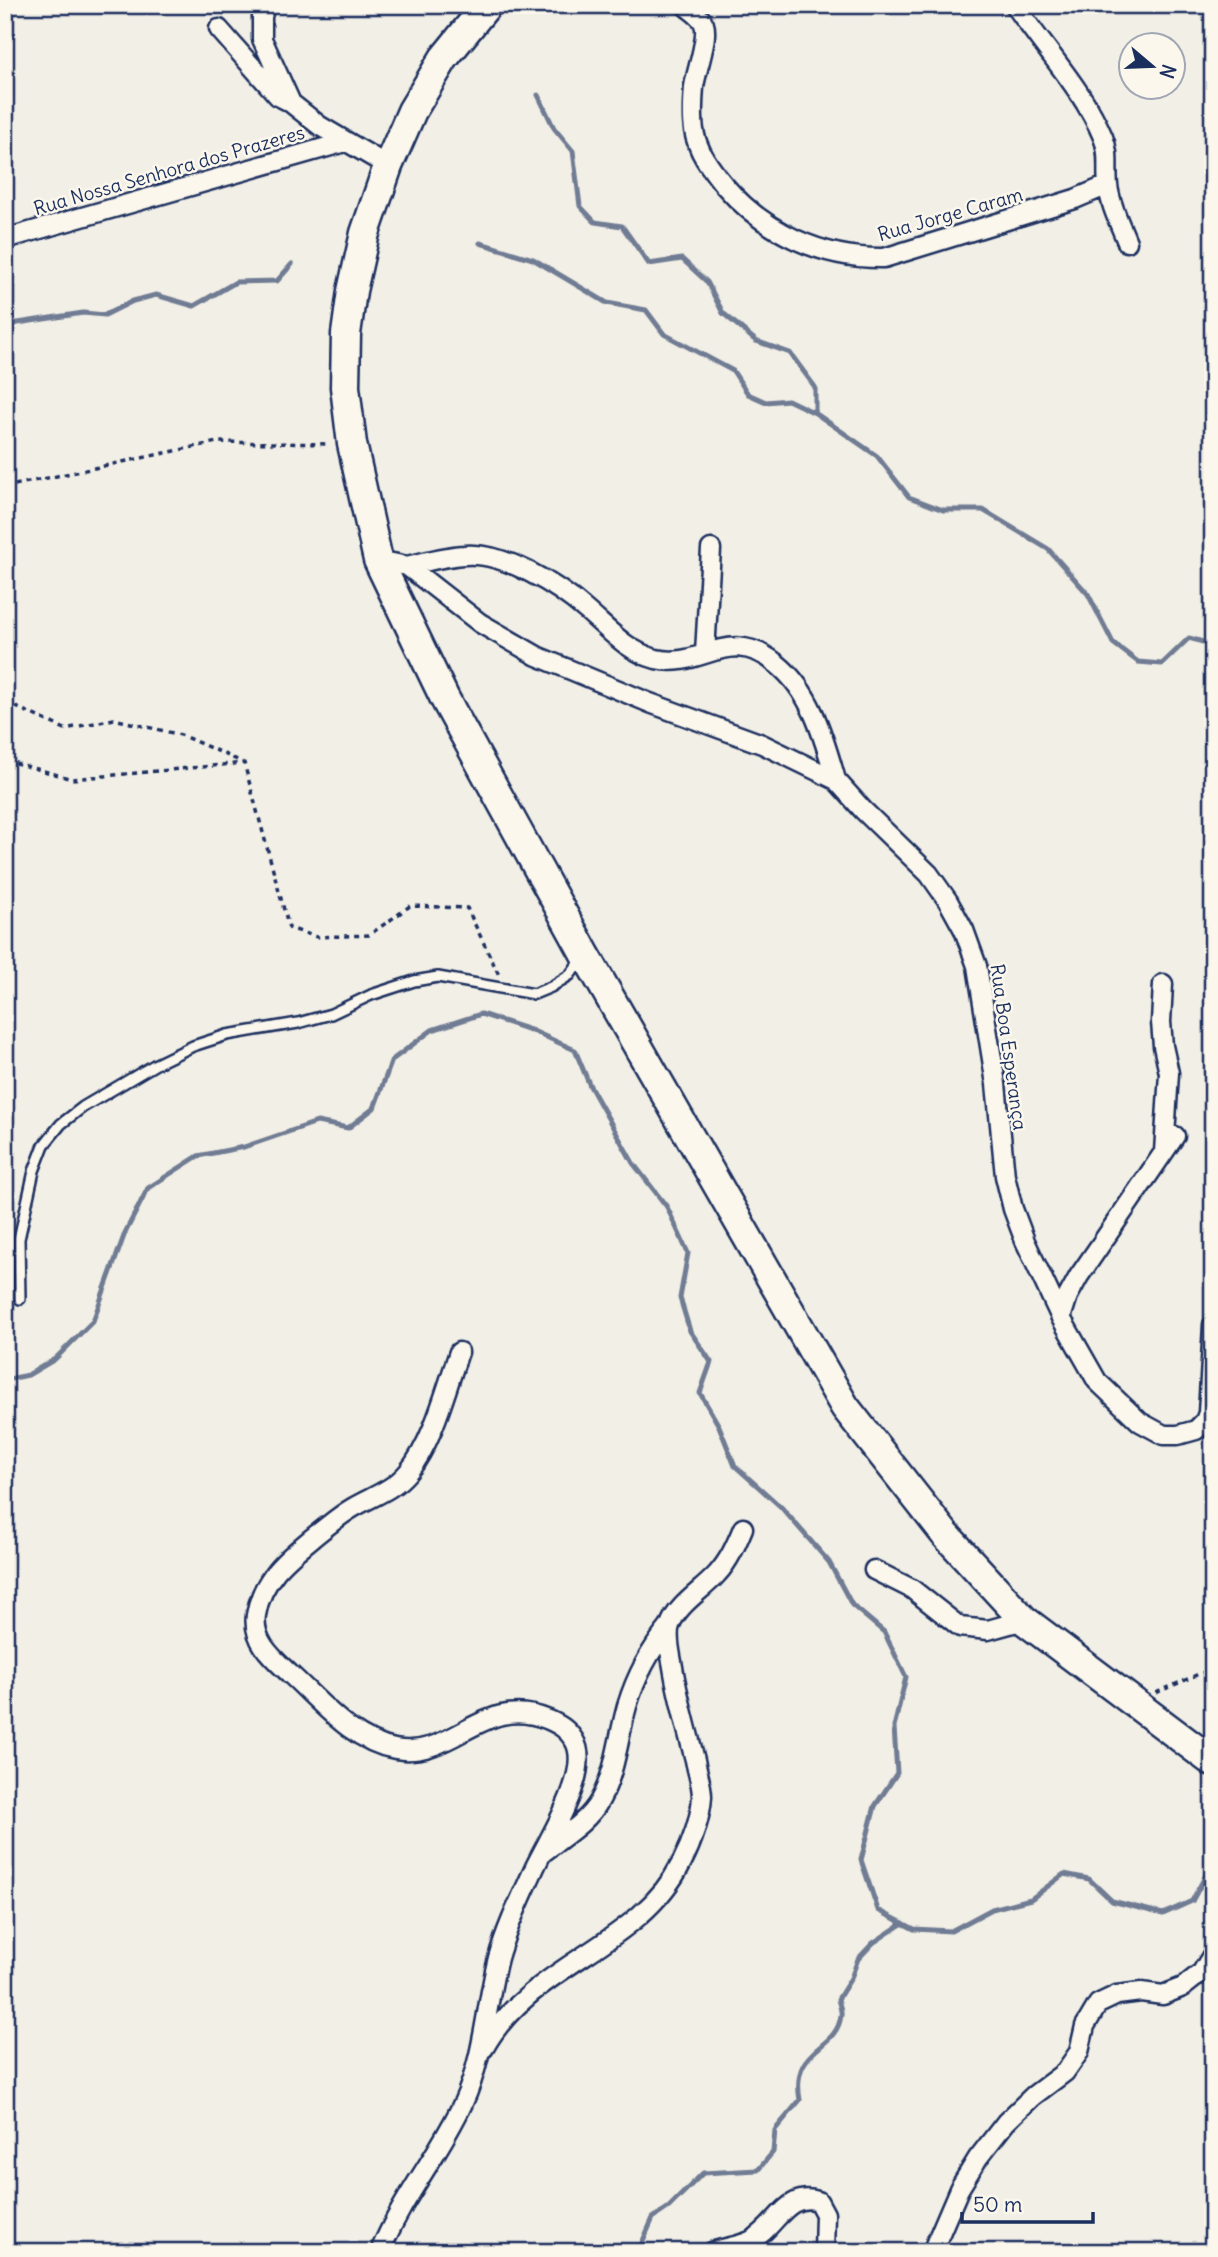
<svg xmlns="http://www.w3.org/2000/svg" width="1218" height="2257" viewBox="0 0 1218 2257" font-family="Delius,sans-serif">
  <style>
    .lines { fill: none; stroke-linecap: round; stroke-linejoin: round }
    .stream { stroke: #707b93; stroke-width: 5 }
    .lane-casing { stroke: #1b2f5e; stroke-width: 14 }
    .street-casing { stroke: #1b2f5e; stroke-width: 23 }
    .primary-casing { stroke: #1b2f5e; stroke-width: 33 }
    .path { stroke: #1b2f5e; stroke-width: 3.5; stroke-dasharray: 5 5; stroke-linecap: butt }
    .lane { stroke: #fbf7ec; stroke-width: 9 }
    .street { stroke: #fbf7ec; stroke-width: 18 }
    .primary { stroke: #fbf7ec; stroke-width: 28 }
    .labels { text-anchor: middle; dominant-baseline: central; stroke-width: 5; stroke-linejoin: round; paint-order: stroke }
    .street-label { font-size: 19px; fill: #1b2f5e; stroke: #fbf7ec }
  </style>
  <rect width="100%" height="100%" fill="#f2efe6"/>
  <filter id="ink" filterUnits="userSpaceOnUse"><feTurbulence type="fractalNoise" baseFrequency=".0143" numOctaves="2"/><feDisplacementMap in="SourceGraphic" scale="14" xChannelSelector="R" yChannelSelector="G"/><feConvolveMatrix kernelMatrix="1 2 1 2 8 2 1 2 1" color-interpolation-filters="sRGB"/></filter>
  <g filter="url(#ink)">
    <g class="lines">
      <path class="stream" d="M538,95L554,128L573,151L580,206L595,222L622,226L649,264L682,259L707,282L723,313L756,341L790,353L815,387V413L877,456L909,497L943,510H983L1048,549L1088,594L1113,643L1138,662L1162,664L1189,638L1213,645
        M480,243L533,259L607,303L646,310L664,334L733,371L748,394L766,402L788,400L815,413
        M5,325L83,313L105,315L133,301L156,295L194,306L236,282L277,281L292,264
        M5,1380L28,1375L55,1359L93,1321L125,1233L148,1188L198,1156L244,1147L317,1122L348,1128L374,1108L392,1060L432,1030L481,1014L533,1031L575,1050L590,1086L633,1163L667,1207L688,1253L680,1298L690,1331L711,1362L700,1393L719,1426L735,1466L781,1507L829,1562L852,1605L884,1632L906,1677L894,1727L897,1773L875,1806L861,1860L878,1910L914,1929L951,1931L992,1909L1031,1899L1064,1874L1089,1879L1112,1901L1163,1914L1192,1901L1213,1862
        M638,2252L653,2218L669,2207L703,2173L758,2170L773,2152L775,2130L800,2100C790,2045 837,2052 841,2015C842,2011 839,2004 838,1999L851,1978L858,1959L873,1943L903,1923"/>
      <defs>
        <path id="lane" d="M20,1299L19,1239L34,1171L44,1145L61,1124L83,1107L156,1064L193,1046L227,1035L298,1023L331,1014L371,995L414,981L438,977L534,994L551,987L570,975L582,958"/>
        <path id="street" d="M265,5L262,17V39L291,103L320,126L388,166
          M685,5C691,11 701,16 704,24C709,38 696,71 694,87C693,100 692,117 694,130C697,151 711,169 724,185C764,232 822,259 884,258L1075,199L1108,185
          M1015,5C1044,49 1083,89 1103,137C1110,153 1106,168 1108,185C1110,205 1120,224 1127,242
          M219,29L278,96L288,101
          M5,239L345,142
          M378,560L407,566L480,623L537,656L650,703L762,744L836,780L863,810L929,874L948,901L964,930L977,966L996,1084L1005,1176L1013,1209L1025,1241L1061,1318L1097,1381L1140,1422L1164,1435H1178L1196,1430L1205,1421L1208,1413L1213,1325
          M407,566C425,562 445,556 464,555C503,551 559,586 587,611C609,630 627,651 656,659C702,670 728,624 777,664C812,692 824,739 836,780
          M705,653L711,549
          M1163,984L1161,1022L1163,1046L1169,1073L1164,1152
          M1061,1318L1068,1296L1079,1276L1175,1136
          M874,1570L912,1589L960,1627L988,1630L1024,1620
          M545,1851C564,1836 588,1822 600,1800C616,1771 618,1738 627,1706C636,1676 650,1650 670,1626
          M484,2048C531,1963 639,1948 682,1862C692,1843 701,1817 702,1796C702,1785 697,1771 695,1760C687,1729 678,1698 673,1667C671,1655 666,1637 670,1625C678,1604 703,1590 717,1574C729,1561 736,1545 743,1528
          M380,2252C401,2199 439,2155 463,2103C484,2058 486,2005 498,1958C507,1926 522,1896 535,1867C549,1837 593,1771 574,1740C567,1729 560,1725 549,1720C483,1692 454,1760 395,1749C352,1741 321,1702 290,1674C273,1658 252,1641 256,1615C262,1577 289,1557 317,1534C329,1525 340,1515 354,1507C373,1496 393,1490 408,1472C433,1442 446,1389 459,1352
          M712,2252C724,2248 738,2246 750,2241C777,2228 785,2191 818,2201L825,2214L824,2252
          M932,2252L959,2189L978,2158L1006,2122L1033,2096L1065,2072L1079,2052L1085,2026L1098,2004L1117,1995L1141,1992L1163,1995L1183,1987L1202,1972L1213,1954"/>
        <path id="primary" d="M487,5L444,58L412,111L388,166L365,233L352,291L346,334L345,387L352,444L378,560L445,699L585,954L845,1407L944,1533L1024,1620L1213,1762"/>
      </defs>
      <use href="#lane" class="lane-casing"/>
      <use href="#street" class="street-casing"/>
      <use href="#primary" class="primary-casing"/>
      <path class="path" d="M5,487L217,442L329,444
        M5,706L16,707L65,729L114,719L181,735L242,762
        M5,760L72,779L244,763L289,928L317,937L369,935L410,906L467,908L500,977
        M1156,1693L1201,1673L1213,1671"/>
      <use href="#lane" class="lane"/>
      <use href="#street" class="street"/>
      <use href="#primary" class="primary"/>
    </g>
  </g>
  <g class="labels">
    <g class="street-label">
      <text transform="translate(169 170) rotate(-16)">Rua Nossa Senhora dos Prazeres</text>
      <text transform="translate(950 214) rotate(-16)">Rua Jorge Caram</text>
      <text transform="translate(1009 1047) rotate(82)">Rua Boa Esperança</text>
    </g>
  </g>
  <rect width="1218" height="2257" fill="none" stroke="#fbf7ec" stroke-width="28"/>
  <rect x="14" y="14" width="1190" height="2229" fill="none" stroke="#1b2f5e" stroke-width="2.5" filter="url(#ink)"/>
  <g transform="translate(1152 66) rotate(109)"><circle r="33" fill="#fbf7ec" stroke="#a1a7b3" stroke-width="2"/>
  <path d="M0-5L12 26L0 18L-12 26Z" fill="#1b2f5e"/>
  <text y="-10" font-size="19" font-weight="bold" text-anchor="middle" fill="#1b2f5e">N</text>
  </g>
  <path d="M962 2212v10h131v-10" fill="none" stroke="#1b2f5e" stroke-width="3.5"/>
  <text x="973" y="2212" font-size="21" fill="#1b2f5e" stroke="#fbf7ec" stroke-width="5" paint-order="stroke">50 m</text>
</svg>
